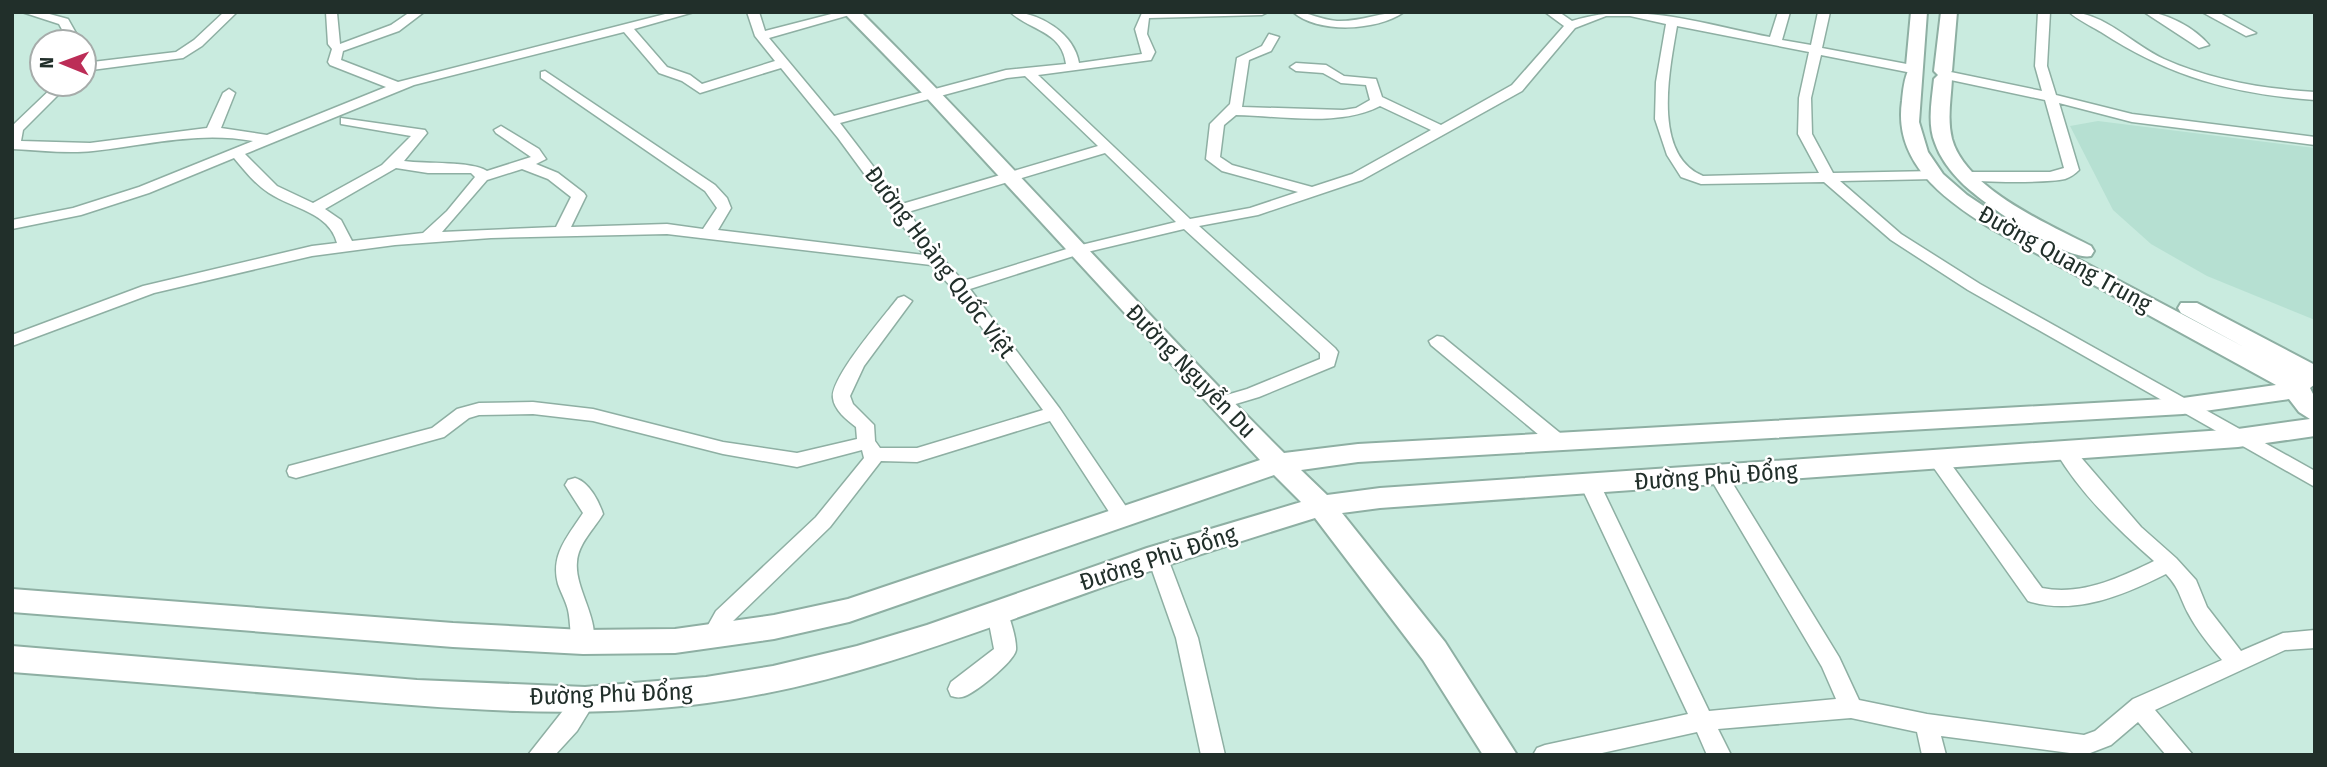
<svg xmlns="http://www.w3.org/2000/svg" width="2327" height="767" viewBox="0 0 2327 767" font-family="'Fira Sans Condensed',sans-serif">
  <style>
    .built { fill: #b6e0d2 }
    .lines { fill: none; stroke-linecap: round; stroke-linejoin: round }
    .street-casing { stroke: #8eafa3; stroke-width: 3 }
    .secondary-casing { stroke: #8eafa3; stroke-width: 4 }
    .street { fill: #fff; fill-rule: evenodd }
    .secondary { fill: #fff; fill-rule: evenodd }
    .labels { text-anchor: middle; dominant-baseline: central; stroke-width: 5; stroke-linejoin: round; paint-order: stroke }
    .street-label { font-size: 24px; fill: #212f2a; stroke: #fff }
  </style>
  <rect width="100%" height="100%" fill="#c9ebdf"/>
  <path class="built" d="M2098,121L2315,148V320L2207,276L2151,244L2113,210L2070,126Z"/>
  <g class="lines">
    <defs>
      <path id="street" d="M22,12H42L68,19L81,42H69L59,24Z
        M224,12H237L202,46L183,58L84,71V63L176,52L194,40Z
        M326,12L337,13L340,44L391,25L410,12H424L399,31L343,51L341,60L398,82L673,12H694L634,29L667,67L690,75L702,84L775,61L755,36L747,12H759L765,31L839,12H860L769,38L834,116L1006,70L1066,64C1062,31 1031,31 1010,12C1039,12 1074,33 1079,63L1142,54L1135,29L1142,13L1268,12L1262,15L1149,18L1147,34L1155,52L1151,60L1038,75L1190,219L1250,208L1298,192L1222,171L1206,159L1210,124L1230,104L1237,58L1262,46L1269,34L1279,37L1271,51L1249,60L1242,107L1343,110L1356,108L1370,100L1366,85L1341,83L1323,73L1296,71L1290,67L1296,63L1326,65L1344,76L1376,79L1382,97L1441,125L1512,85L1564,26L1545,12H1559L1572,21C1635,0 1707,25 1770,37L1778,12H1790L1782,40L1811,45L1818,12H1830L1822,48L1912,65L1918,69L1912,73L1821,55L1811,98L1812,134L1833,173L1935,171L1942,175L1935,179L1840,181L1901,234L1980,284L2315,471V487L1968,290L1891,240L1824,182L1701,184L1681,177L1667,155L1655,119L1656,82L1666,24L1630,16H1606L1575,28L1522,91L1362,180L1258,215L1199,226L1335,348L1338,352L1334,366L1259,397L1219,409L1213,407L1210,403L1213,399L1247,389L1320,359V353L1184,229L1083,253L970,289L1060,409L1129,511L1132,516L1129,521L1122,523L1115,521L1050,421L917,462L881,461L830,527L731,623L721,642L713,645L705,642L702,636L716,611L816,517L864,458L862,450L797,467L723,454L593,421L533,414L479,415L469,418L444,437L296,478L289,476L287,471L289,466L432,428L457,409L479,403L533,402L593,409L723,442L797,453L857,439L856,427C847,420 834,410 833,398C830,378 885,315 898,298L904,296L912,301L864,366L850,396L853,404L874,425L875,441L880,448H917L1043,410L954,290L931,265L667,234L491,238L395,245L312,256L154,293L12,346V335L143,286L312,246L337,243C329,212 293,209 269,193C255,184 245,171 234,158L149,193L81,215L12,229V220L73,208L139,187L253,141C198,131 148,145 93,151C67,154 38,150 12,149V126L56,84H69L23,130L21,141L90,143L207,128L223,93L229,89L235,93L221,128L267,135L386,87L330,65L328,62L332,49L328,44ZM1677,26L1809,52L1799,98L1798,134L1819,173L1703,176C1651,155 1670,68 1677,26ZM624,32L659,73L682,81L700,93L781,68L838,138L924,255L718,230L731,208L727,198L715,185L545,71L541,72V78L705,191L717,208L703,229L667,224L571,227L586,196L584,193L558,173L536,164L546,159L539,149L501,126L494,130L496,133L531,157L487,171C472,161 426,164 404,161L427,133L425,130L341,118V124L411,136L382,165L313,203L277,186L245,154L414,85ZM1025,76L1098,146L902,204L840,123L1007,78ZM1380,106L1431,130L1352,174L1312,187L1232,165L1220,157L1224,125L1236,115C1281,116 1340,127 1380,106ZM1105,153L1176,222L1073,247L963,281L942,258L908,212ZM396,168L428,173H471L475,177L447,211L423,233L352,241L341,220L325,209ZM522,169L548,179L571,197L556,227L442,232L487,180Z
        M1293,12C1309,12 1321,20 1337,21C1360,22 1381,12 1404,12C1377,31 1319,34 1293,12Z
        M2038,12H2050L2047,66L2056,95L2132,114L2315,137V145L2132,122L2059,103L2079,170C2075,174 2071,177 2065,179C2048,183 1981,183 1963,179V173L1968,172H2050L2064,168L2045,100L1946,79L1940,75L1946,71L2042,91L2035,66Z
        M2069,12C2104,12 2133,45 2164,59C2211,80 2263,89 2315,92V100C2233,94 2170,77 2101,32C2091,26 2078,20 2069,12Z
        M2144,12C2166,12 2195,28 2209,45L2199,48Z
        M2202,12H2218L2256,33L2246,36Z
        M1437,336L1443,337L1565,437L1567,441L1565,445H1551L1431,345L1429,341Z
        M2065,446L2072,447L2141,527L2176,558L2196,580L2207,607L2241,651L2283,633L2315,630V648L2285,650L2155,710L2193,755H2166L2138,722L2111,745L2085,755L1941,736L1946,755H1922L1917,732L1851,718L1718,729L1731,755H1707L1697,732L1593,755H1533L1537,748L1545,745L1688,714L1580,484L1583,479H1597L1600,484L1709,711L1836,699L1822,667L1709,476L1711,471H1725L1839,657L1859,700L1927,714L2084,735L2095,731L2133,699L2222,660C2209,645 2197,630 2188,613C2179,596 2180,589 2166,574C2124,595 2075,616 2028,601L1929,461L1931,456H1945L2042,588C2081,596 2119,578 2154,561C2118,530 2080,493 2056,452L2058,447Z
        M575,478C589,482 599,501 603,514C594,529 578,544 577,562C574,589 603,624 591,648L583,651L575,648C569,636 571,623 568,610C566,601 561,593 558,584C550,555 568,536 583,513L565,485L568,480Z
        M1157,548L1164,551L1167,556L1198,638L1225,755H1201L1176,638L1147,556L1150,551Z
        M998,605L1005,607C1010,617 1017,640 1016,650C1014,662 973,695 962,697C957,698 956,697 951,696L948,689L951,682L994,649L987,613L991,607Z
        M585,691L593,693L596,700L577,731L555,755H528L577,693Z"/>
      <path id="secondary" d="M843,12H861C1006,156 1140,310 1284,453L1358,444L2183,398L2276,385L1992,229C1945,200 1893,163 1902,101C1903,91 1904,78 1909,69L1906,66L1911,12H1927L1919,122L1928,152L1943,174L1967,195L2006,221L2244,347L2181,313L2178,308L2181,303H2197L2315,365V384L2310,388L2315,398V436L2238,447L1380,508L1342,513L1445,642L1517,755H1483L1423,660L1315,518C1238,542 1162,566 1086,593C962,637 838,686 707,703C581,720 453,709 326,698C221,689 117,680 12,672V646L417,680L585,687L706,677L773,666L857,646L927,625L1147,548L1301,502L1274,475L849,622L774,639L675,653L583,654L453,647L12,612V589L453,623L583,630L675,629L774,615L848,599L1260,460L926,97ZM2289,399L2299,412L2310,419L2238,429L1380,488L1327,495L1301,470L1358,462L2183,414Z
        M1941,12H1957L1952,71L1948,75L1952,79C1951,99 1947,119 1952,139C1966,189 2048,224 2091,246L2094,251L2091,256C2066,262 1981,202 1962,183C1951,172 1940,158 1935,143C1927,124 1932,99 1934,79L1938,75L1934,71Z"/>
    </defs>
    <use href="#street" class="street-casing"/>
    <use href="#secondary" class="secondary-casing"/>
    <use href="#street" class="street"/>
    <use href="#secondary" class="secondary"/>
  </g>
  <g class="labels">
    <g class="street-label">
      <text transform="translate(2065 259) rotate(29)">Đường Quang Trung</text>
      <text transform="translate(940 262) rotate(53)">Đường Hoàng Quốc Việt</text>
      <text transform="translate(1191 371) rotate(46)">Đường Nguyễn Du</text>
      <text transform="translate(1716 476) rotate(-4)">Đường Phù Đổng</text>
      <text transform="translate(1158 558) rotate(-18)">Đường Phù Đổng</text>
      <text transform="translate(611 694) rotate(-2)">Đường Phù Đổng</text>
    </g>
  </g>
  <rect width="2327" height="767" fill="none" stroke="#212f2a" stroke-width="28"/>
  <g transform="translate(63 63) rotate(271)"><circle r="33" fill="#ffffff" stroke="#a6acaa" stroke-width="2"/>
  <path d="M0-5L12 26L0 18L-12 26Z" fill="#bc2d57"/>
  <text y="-10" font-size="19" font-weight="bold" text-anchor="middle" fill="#212f2a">N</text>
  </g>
</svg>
